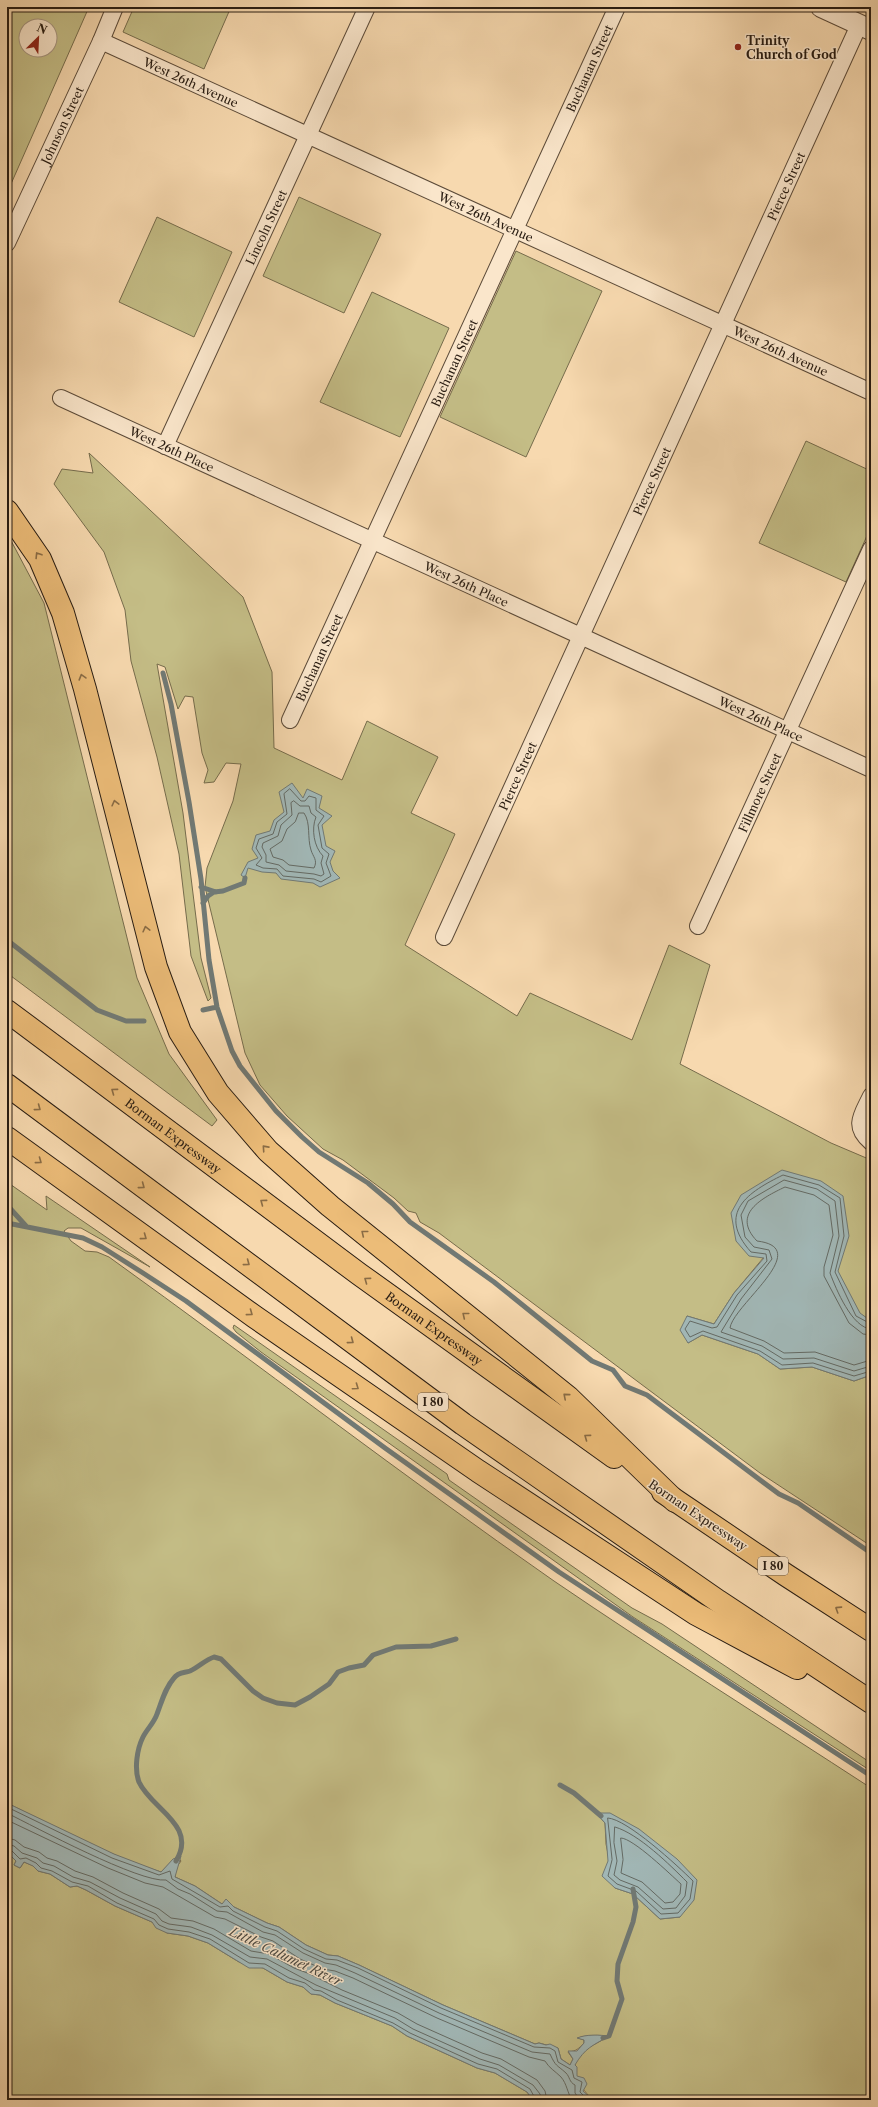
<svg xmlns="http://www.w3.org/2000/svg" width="878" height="2107" viewBox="0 0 878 2107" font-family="'Libre Caslon Text',serif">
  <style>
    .green { fill: #c4bd86; stroke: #766c4c; fill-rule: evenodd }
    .water { fill: #a1b7b6; stroke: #717974 }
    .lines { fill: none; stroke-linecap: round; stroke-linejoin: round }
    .shore { stroke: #646a64; stroke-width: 1 }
    .stream { stroke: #717974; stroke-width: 5 }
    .minor-casing { stroke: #5c4b39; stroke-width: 18 }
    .tertiary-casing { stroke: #5c4b39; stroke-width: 22 }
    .motorway-casing { stroke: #281c12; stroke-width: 24 }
    .minor { stroke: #fae6cb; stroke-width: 16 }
    .tertiary { stroke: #fae6cb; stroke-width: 20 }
    .motorway { stroke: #ecbc78; stroke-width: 22 }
    .oneway { stroke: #8a6c45 }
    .poi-dot { fill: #8f2418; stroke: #fae6cb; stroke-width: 1.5 }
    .labels { text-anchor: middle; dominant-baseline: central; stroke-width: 3; stroke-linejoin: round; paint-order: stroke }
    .shield { fill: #fae6cb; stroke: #67594a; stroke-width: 1 }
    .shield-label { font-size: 11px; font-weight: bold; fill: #281c12 }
    .poi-label { font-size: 12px; font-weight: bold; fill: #281c12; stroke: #fae6cb; text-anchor: start }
    .street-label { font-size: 12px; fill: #281c12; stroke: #fae6cb }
    .water-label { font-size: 13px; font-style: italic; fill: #4c4a43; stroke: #fae6cb }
  </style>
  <rect width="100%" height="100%" fill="#f7d9af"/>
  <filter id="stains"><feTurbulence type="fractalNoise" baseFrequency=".005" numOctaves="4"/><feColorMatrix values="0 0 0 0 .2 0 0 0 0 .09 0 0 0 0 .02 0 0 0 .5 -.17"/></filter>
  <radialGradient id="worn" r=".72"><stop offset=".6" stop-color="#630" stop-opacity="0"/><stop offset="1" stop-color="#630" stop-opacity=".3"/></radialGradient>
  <path class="green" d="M7,7H89L7,193ZM26,26H50V50H26Z
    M134,7H231L204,69L123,32Z
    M299,197L381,234L344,313L263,276Z
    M157,217L232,252L194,337L119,302Z
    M516,251L602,291L526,457L440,417Z
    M372,292L449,328L400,437L320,402Z
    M806,441L871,471V527L846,582L759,543Z
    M89,453L243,597L272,672L274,748L342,780L367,721L438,757L411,813L455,834L405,945L517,1016L530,993L632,1040L669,945L710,965L680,1064L831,1143L871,1160V1345L764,1257L734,1293L714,1324L687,1316L688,1343L702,1335L758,1354L780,1369L812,1367L854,1381L871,1375V1546L760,1473L439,1233L420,1222L416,1213L408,1211L394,1198L343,1160L323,1149L287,1116L260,1085L245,1053L205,887L207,868L233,801L241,764L226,763L214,782L204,783L208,770L202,753L193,697L185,696L178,709L165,667L157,664L183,813L201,958L211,998L208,1001L191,956L179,854L157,757L131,661L125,610L104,552L54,484L62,469L93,473Z
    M7,533L44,603L137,978L169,1054L217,1120L212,1126L7,973Z
    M7,1182L47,1210L46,1196L150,1267L81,1228H68L64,1231L71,1241L85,1251L97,1252L109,1257C258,1364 403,1476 554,1581C658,1652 765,1719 871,1788V2100H593C582,2090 567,2069 580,2055C587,2046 600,2043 608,2036C599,2035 585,2035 578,2038L584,2040V2043C578,2049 577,2051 568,2052L573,2059L570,2065L561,2059L558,2048L539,2043L535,2044L443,2005L359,1965L338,1956L328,1955L306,1945L279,1927L267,1923L234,1907L226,1900L222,1904L195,1886L175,1877L176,1868L181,1861L177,1856L161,1872C107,1855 57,1828 7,1803ZM597,1813L680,1917L660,1919L633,1894L615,1888L606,1844L605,1823Z
    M234,1325L447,1474L449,1480L632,1608L662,1624L871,1763V1771L633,1617L261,1352L236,1332L233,1328Z
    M7,1852L16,1861L14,1865L20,1868L24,1862L34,1866L38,1871L50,1874L70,1887L77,1886L86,1890L115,1906L152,1922L167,1933L188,1936L208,1943L239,1962L263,1968L287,1982L303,1987L311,1994L320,1995L335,2003L392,2026L407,2036L477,2068L495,2073L527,2092L533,2100H7Z"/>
  <path class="water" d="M292,783L303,798L307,789L322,796L319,808L332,816L322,825L326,846L335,851L330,862L333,871L340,878L320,887L313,883L281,879L276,873L262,872L248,868L245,878L241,875L248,862L258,858L252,849L256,835L270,831L274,820L284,812L279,792Z
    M782,1170L821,1181L843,1196L849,1236L838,1271L860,1313L871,1321V1375L854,1381L812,1367L780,1369L758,1354L702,1335L688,1343L680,1330L687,1316L714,1324L734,1293L764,1258L749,1256L736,1241L731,1213L741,1195Z
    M7,1803L114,1854L161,1872L173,1859L181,1856L175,1877L195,1886L222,1904L226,1899L234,1907L267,1923L279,1927L306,1945L328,1955L338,1956L359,1965L443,2005L535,2044L539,2043L546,2045L550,2044L558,2048L561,2059L570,2065L573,2059L568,2051H577L584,2043V2040L577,2038C587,2034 599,2035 609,2036C592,2046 585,2048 575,2065L577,2067V2076L584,2078L587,2084L583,2091L593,2100H533L527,2092L495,2073L477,2068L407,2036L392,2026L335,2003L320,1995L311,1994L303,1987L287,1982L263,1968H249L208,1943L188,1936L167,1933L156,1928L152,1922L115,1906L86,1890L77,1886L70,1887L50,1874L38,1871L33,1866L24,1862L20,1868L14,1865L16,1861L7,1852Z
    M596,1813H610L639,1829L677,1859L697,1880L694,1900L680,1917L660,1919L633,1894L615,1888L602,1876L608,1861L605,1823Z"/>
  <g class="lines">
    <path class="shore" d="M290,789L301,801H305L309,796L316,798V810L324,816L318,825L322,848L329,854L326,863L331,876L321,882L314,879L283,876L277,869L263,868L256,865L262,858L256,848L259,839L273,834L277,822L287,814L284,794Z
      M294,801L300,806H309L311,813L316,817C311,829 314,847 323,856L321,863L324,874L321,876L314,874L286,871L279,865L266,862V855L262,847L263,843L278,836L281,825L292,815L291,803Z
      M299,813H304C311,823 307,838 311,850C313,857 318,860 314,868L289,865L283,860L273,857L270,849L282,841L287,829L295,822Z
      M871,1324L856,1316L835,1272L844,1236L840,1198L819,1185L783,1175C748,1192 716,1213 751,1252L766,1254L767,1261L737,1295L717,1327L712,1328L690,1321L685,1329L690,1337L703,1331L760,1351L782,1365L813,1363L854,1376L871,1371
      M871,1329C852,1328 836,1289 830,1273L839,1236L835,1201L817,1189L784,1180L748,1201L741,1215L745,1237L754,1247L769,1250L772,1259L741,1299L721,1332L762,1346L783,1359L814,1358L854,1371L871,1366
      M871,1335L863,1334L849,1323L824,1276V1267L833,1235L829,1205L814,1195L785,1187C762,1198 731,1214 757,1241C815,1248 733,1305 730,1328L764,1341L784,1353L815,1352L854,1365L871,1360
      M7,1807L112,1858L159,1875L170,1871L172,1879L220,1907L228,1906L233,1911L265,1927L277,1931L304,1949L326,1959L337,1960L358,1968L441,2008L534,2047L550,2048L555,2051L558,2062L572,2070L574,2078L582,2082L580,2092L588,2100
      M7,1813C35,1827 140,1883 166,1880L178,1889L190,1894L217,1911L227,1912L263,1932L275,1935L303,1953L325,1963L336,1965L355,1973L439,2013L532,2052L550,2054C556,2067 556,2064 566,2073C570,2077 569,2082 575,2085V2093L580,2100
      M608,1818C627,1819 678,1866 693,1881L690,1899L678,1913L661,1914L636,1891L617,1884L608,1876L612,1860Z
      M7,1820L108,1868L145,1883L163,1887L215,1917L225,1919L261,1937L273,1941L300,1959L323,1969L335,1971L353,1978L437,2018L529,2057L545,2061C549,2068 555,2071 561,2077C567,2084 567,2092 572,2100
      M615,1827C639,1834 670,1865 687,1882L685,1896L676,1908L663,1909L638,1887L620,1880L614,1875L617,1861L614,1843Z
      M7,1838L15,1840L24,1847L39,1852L47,1858L57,1861L75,1871L93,1877L123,1893L159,1909L171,1918L193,1921L214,1929L251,1951L269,1954L294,1968L310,1974L342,1990L398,2013L417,2024L482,2053L501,2059L537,2080L545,2091L547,2100
      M621,1838C633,1838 671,1875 681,1884L680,1894L673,1902L665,1903L642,1882L621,1873L623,1860Z
      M7,1844L14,1846L22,1853L37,1858L43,1863L54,1866L73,1877L90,1882L120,1898L156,1914L162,1921L169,1924L191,1927L212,1935L250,1957L267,1959L316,1985L395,2018L413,2029L480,2059L499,2065L533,2085L540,2094L541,2100
      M7,1849L12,1851L20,1859L26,1858L36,1863L41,1868L52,1871L72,1882L88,1886L117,1903L154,1919L159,1925L168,1929L189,1932L210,1939L249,1963L265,1964L289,1978L305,1983L314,1990L321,1991L337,2000L393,2023L410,2033L478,2064L497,2069L530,2089L536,2100"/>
    <path class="stream" d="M163,673L171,704L189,802L201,879L209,960L217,1007L232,1051L240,1066L276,1111L302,1137L319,1152L368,1183L393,1204L410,1222L494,1282L592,1361L613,1370L625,1386L647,1395L779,1494L798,1503L871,1553
      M201,887L216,892
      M203,903L208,896L214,892L223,891L244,883L245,878
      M7,940L97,1010L126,1021H144
      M203,1010L217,1007
      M7,1205L26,1226
      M7,1223L83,1238L102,1247L143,1273L186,1301L385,1448L559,1572L871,1776
      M560,1785L574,1793L601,1816
      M176,1861C198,1825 151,1809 139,1782C134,1769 137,1749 143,1737C147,1729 154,1723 157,1714C162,1701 165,1688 174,1678C178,1672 184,1673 190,1671C199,1667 205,1660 214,1657L221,1659L253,1691L263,1698L277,1703L295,1705L310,1697L329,1684L338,1672L349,1668L364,1665L373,1655L396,1647L431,1646L456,1639
      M603,2038L609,2036L622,1999L617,1981L618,1964L633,1922L636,1907L633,1889"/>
    <defs>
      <g id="minor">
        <path id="s1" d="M101,41L871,392"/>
        <path id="s2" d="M7,243L101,41L115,7"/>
        <path id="s3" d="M61,398L871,769"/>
        <path id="s4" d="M165,446L367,7"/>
        <path id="s5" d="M290,720L617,7"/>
        <path id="s6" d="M698,926L871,549"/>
        <path id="s7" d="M444,937L859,25"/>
        <path d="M871,1096C862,1115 852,1126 871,1142"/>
      </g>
      <path id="tertiary" d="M821,7L871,30"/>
      <g id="motorway">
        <path d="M7,511L40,559L63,613L85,689L156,967L180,1032L218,1093L268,1151L330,1206L568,1397L675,1501"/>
        <path id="s8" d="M7,1011L359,1274L614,1457"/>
        <path d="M7,1085L463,1424L718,1601L871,1702"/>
        <path d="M7,1138L255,1317L478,1471L696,1614L797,1668"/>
        <path d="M663,1492L786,1575L871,1630"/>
      </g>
    </defs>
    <use href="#minor" class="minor-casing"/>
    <use href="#tertiary" class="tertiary-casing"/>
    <use href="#motorway" class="motorway-casing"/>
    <use href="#minor" class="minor"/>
    <use href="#tertiary" class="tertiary"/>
    <use href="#motorway" class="motorway"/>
  </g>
  <defs><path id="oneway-chevron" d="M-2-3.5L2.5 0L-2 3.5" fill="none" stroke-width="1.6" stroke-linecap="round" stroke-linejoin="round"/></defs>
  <g class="oneway">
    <use href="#oneway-chevron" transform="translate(38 555) rotate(-122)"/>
    <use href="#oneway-chevron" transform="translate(82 677) rotate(-106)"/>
    <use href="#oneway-chevron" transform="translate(115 803) rotate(-104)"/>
    <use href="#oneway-chevron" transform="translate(146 929) rotate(-104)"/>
    <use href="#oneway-chevron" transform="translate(114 1091) rotate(-144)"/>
    <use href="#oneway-chevron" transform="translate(38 1108) rotate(37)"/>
    <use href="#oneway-chevron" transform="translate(265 1148) rotate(-132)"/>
    <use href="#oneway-chevron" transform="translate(39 1161) rotate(36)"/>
    <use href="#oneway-chevron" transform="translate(142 1186) rotate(37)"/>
    <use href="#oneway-chevron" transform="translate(263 1202) rotate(-143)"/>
    <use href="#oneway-chevron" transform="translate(364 1233) rotate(-141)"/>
    <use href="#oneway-chevron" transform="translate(144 1237) rotate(36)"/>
    <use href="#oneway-chevron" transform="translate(247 1263) rotate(37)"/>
    <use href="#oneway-chevron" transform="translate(367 1280) rotate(-144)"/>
    <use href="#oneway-chevron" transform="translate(250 1313) rotate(36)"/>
    <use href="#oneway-chevron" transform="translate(465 1315) rotate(-141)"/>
    <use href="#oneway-chevron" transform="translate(351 1341) rotate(37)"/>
    <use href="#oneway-chevron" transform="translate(356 1387) rotate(35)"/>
    <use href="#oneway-chevron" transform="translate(566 1396) rotate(-139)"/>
    <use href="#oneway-chevron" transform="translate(587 1437) rotate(-144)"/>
    <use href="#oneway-chevron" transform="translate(838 1609) rotate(-147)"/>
  </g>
  <circle class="poi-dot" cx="738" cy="47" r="4"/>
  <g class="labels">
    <g class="shield">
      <rect x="418" y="1393" width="30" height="18" rx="3"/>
      <rect x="758" y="1557" width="30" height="18" rx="3"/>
    </g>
    <g class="shield-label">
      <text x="433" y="1402">I 80</text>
      <text x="773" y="1566">I 80</text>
    </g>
    <g class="poi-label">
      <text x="746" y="40">Trinity<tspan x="746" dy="14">Church of God</tspan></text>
    </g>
    <g class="street-label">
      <text stroke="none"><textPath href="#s5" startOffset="717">Buchanan Street</textPath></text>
      <text stroke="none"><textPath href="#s1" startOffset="99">West 26th Avenue</textPath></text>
      <text stroke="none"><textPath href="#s2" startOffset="130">Johnson Street</textPath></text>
      <text stroke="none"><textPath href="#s7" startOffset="825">Pierce Street</textPath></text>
      <text stroke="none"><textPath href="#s1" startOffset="423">West 26th Avenue</textPath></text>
      <text stroke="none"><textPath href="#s4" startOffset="241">Lincoln Street</textPath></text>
      <text stroke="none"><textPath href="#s1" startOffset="747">West 26th Avenue</textPath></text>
      <text stroke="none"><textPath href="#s5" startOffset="393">Buchanan Street</textPath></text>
      <text stroke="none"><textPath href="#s3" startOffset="122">West 26th Place</textPath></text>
      <text stroke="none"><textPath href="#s7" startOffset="501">Pierce Street</textPath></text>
      <text stroke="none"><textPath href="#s3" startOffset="446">West 26th Place</textPath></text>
      <text stroke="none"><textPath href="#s5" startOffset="69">Buchanan Street</textPath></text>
      <text stroke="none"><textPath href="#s3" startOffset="770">West 26th Place</textPath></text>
      <text stroke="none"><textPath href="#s7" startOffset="177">Pierce Street</textPath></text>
      <text stroke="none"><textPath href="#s6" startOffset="147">Fillmore Street</textPath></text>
      <text stroke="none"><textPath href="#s8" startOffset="208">Borman Expressway</textPath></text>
      <text stroke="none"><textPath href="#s8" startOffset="532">Borman Expressway</textPath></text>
      <text transform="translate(698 1515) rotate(34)">Borman Expressway</text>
    </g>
    <g class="water-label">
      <text transform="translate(286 1956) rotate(25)">Little Calumet River</text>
    </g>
  </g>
  <rect width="878" height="2107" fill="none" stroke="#f7d9af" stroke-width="24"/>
  <rect x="8" y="8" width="862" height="2091" fill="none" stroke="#281c12" stroke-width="2"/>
  <rect x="12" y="12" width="854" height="2083" fill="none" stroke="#281c12"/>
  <g transform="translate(38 38) rotate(24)"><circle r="19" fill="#fae6cb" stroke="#a69581"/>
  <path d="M0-3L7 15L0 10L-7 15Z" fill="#8f2418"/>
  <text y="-6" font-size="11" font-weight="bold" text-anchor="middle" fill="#281c12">N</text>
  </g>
  <rect width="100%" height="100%" filter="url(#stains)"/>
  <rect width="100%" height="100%" fill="url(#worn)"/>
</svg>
